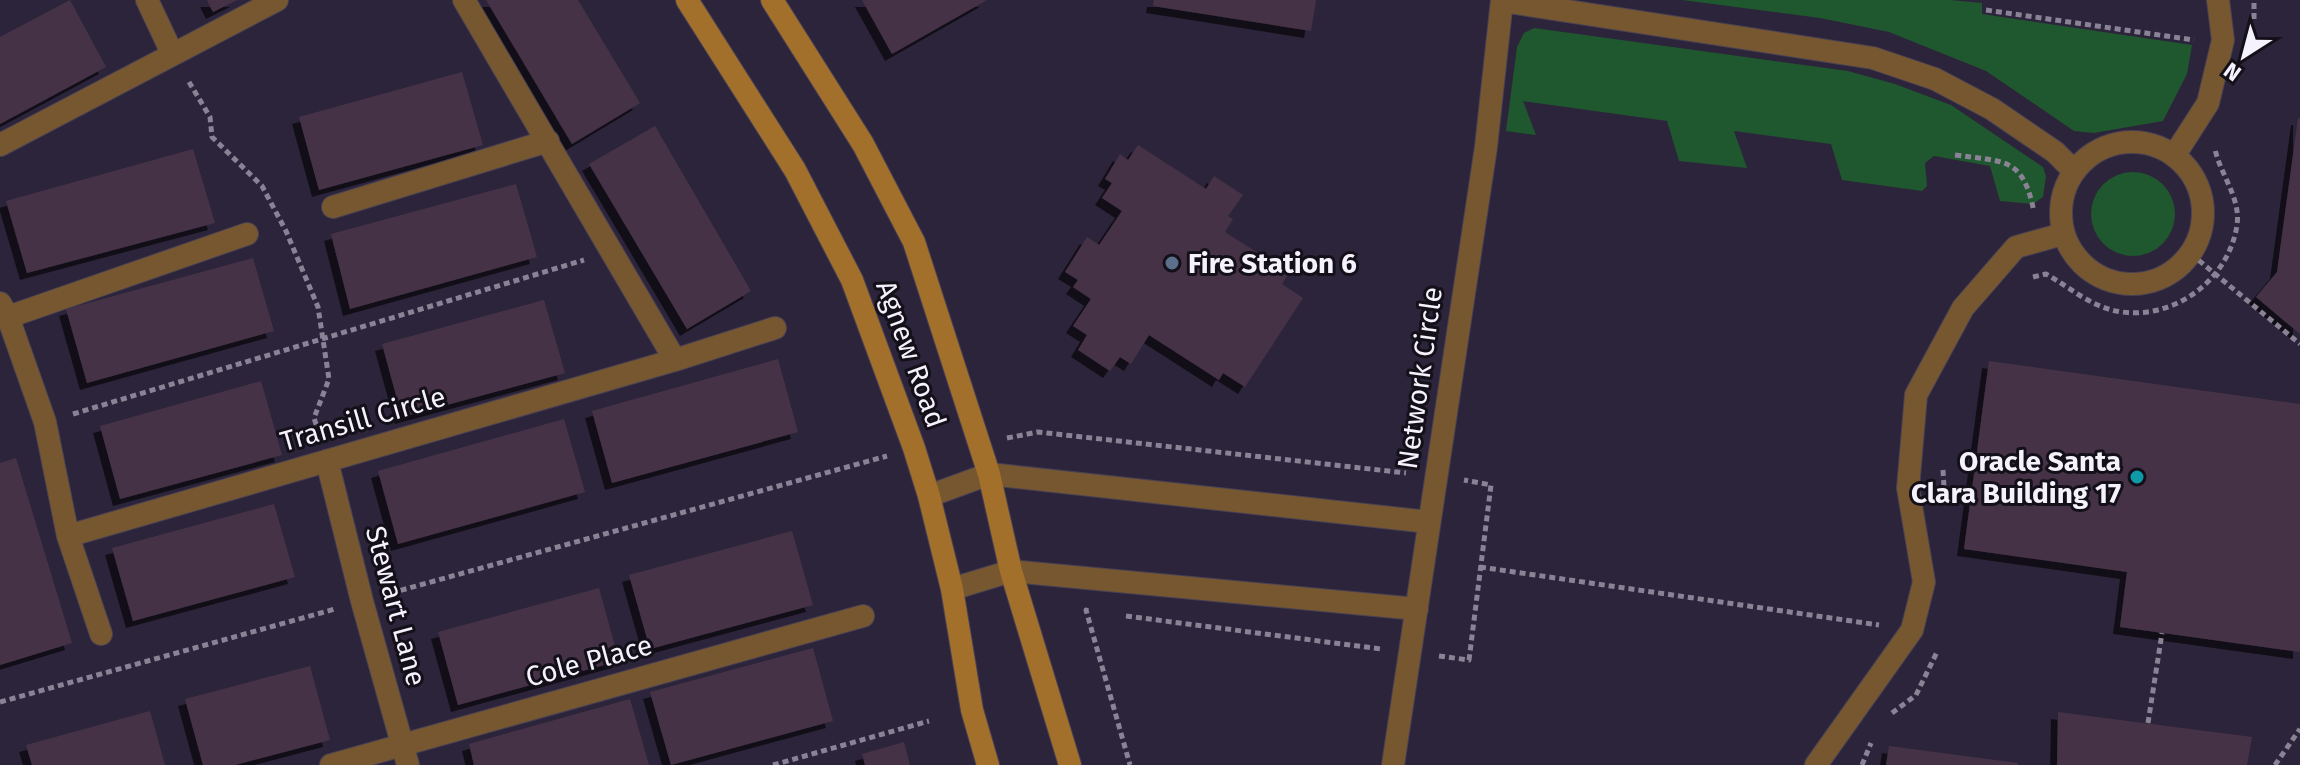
<svg xmlns="http://www.w3.org/2000/svg" width="2300" height="765" viewBox="0 0 2300 765" font-family="'Fira Sans',sans-serif">
  <style>
    .green { fill: #1f572e }
    .building { fill: #453346; filter: url(#shadow) }
    .lines { fill: none; stroke-linecap: round; stroke-linejoin: round }
    .service-casing { stroke: #484155; stroke-width: 24 }
    .minor-casing { stroke: #484155; stroke-width: 24 }
    .secondary-casing { stroke: #484155; stroke-width: 24 }
    .path { stroke: #8a8395; stroke-width: 5; stroke-dasharray: 6 4; stroke-linecap: butt }
    .service { stroke: #775730; stroke-width: 22 }
    .minor { stroke: #775730; stroke-width: 22 }
    .secondary { stroke: #a3702b; stroke-width: 22 }
    .service-dot { fill: #5c6f8a; stroke: #131019; stroke-width: 3 }
    .culture-dot { fill: #0f9aa8; stroke: #131019; stroke-width: 3 }
    .labels { text-anchor: middle; dominant-baseline: central; stroke-width: 6; stroke-linejoin: round; paint-order: stroke }
    .poi-label { font-size: 28px; font-weight: bold; fill: #f5f1fd; stroke: #131019; text-anchor: start }
    .street-label { font-size: 28px; fill: #f5f1fd; stroke: #131019 }
  </style>
  <defs>
    <filter id="shadow"><feDropShadow dx="-7" dy="7" stdDeviation="0" flood-color="#0009"/></filter>
  </defs>
  <rect width="100%" height="100%" fill="#2c243a"/>
  <path class="green" d="M1682,0H1950L1982,3V14L2192,45L2187,74L2163,121L2094,133L2074,131L1986,71L1889,32L1820,18Z
    M1534,28L1848,71L1895,84L1951,105L2043,167L2046,176L2043,197L2033,204L2000,201L1990,166L1934,156L1925,163L1927,186L1922,191L1842,180L1831,144L1734,131L1747,168L1679,161L1667,121L1523,101L1536,135L1506,131L1517,47L1524,33Z
    M2091 214a42 42 0 1 1 84 0a42 42 0 1 1-84 0Z"/>
  <path class="building" d="M70,0L106,67L0,124V37Z
    M207,0H237L213,12Z
    M486,0H578L640,103L572,144Z
    M862,0H987L892,54Z
    M1154,0H1316L1311,31L1153,6Z
    M462,72L483,145L319,190L299,117Z
    M2298,118H2300V334L2256,297L2277,272Z
    M655,126L751,291L687,329L589,164Z
    M1138,145L1206,189L1214,176L1243,195L1228,216L1233,219L1225,232L1289,273L1282,284L1303,298L1245,387L1223,373L1219,380L1149,335L1131,364L1120,357L1110,371L1078,350L1087,335L1073,326L1091,299L1073,287L1078,280L1065,272L1087,237L1099,245L1122,211L1102,198L1112,183L1105,179L1120,154L1128,160Z
    M193,149L215,223L27,273L6,201Z
    M516,184L537,257L350,309L331,234Z
    M253,258L274,331L87,383L66,309Z
    M544,300L565,373L402,417L382,344Z
    M778,359L798,432L612,483L592,411Z
    M1989,361L2300,404V652L2120,627L2127,572L1964,549Z
    M261,381L282,455L120,499L100,426Z
    M564,419L585,492L398,544L378,471Z
    M16,458L72,643L0,665V463Z
    M274,504L295,577L133,621L112,548Z
    M792,531L813,605L650,649L629,575Z
    M599,588L619,661L458,705L438,632Z
    M813,648L833,721L671,765L650,692Z
    M310,666L330,740L235,765H203L185,699Z
    M630,699L649,765H474L469,744Z
    M150,711L165,765H32L26,745Z
    M2058,712L2252,737L2247,765H2057Z
    M904,742L910,765H865L862,754Z
    M1889,746L2018,763V765H1886Z"/>
  <g class="lines">
    <defs>
      <path id="service" d="M1502,1L1873,58L1935,79L1992,109L2055,152L2074,171
        M2061 213a71 71 0 1 1 142 0a71 71 0 1 1-142 0Z
        M0,145L277,0
        M2174,156L2208,103L2223,40L2218,0
        M333,207L548,141
        M0,303L8,317L45,422L68,536L101,634
        M8,317L247,234
        M675,360L775,328
        M929,496L989,474L1429,522
        M68,536L675,360L464,0
        M952,589L1011,571L1417,609
        M331,765L863,616
        M1393,765L1486,147L1502,0
        M1816,765L1912,630L1924,582L1908,488L1916,395L1963,308L2016,247L2063,234"/>
      <path id="minor" d="M147,0L172,53
        M327,461L362,601L408,765"/>
      <path id="secondary" d="M687,0L795,170L852,280L914,448L929,496L952,589L972,710L988,765
        M772,0L863,144L914,242L989,474L1011,571L1070,765"/>
    </defs>
    <use href="#service" class="service-casing"/>
    <use href="#minor" class="minor-casing"/>
    <use href="#secondary" class="secondary-casing"/>
    <path class="path" d="M1986,10L2194,40
      M2254,19V0
      M189,82L210,117L212,137L262,186L286,231L318,307L329,379L314,418L319,433
      M1955,155C2004,162 2023,156 2034,212
      M2191,254L2300,344
      M2033,277L2046,274C2071,288 2092,308 2122,312C2176,319 2229,279 2237,225C2241,198 2220,174 2215,149
      M73,414L584,260
      M1007,438L1038,432L1406,473
      M1943,470L1945,504
      M1480,567L1879,625
      M391,593L887,456
      M1088,611L1086,610L1130,765
      M1126,616L1381,649
      M1439,656L1469,660L1491,485L1464,480
      M0,702L335,609
      M1892,713L1916,695L1937,652
      M2148,723L2162,633
      M773,765L929,721
      M1862,765L1871,743
      M2275,765L2300,729"/>
    <use href="#service" class="service"/>
    <use href="#minor" class="minor"/>
    <use href="#secondary" class="secondary"/>
  </g>
  <circle class="service-dot" cx="1172" cy="263" r="8"/>
  <circle class="culture-dot" cx="2137" cy="477" r="8"/>
  <g class="labels">
    <g class="poi-label">
      <text x="1188" y="263">Fire Station 6</text>
      <text x="2121" y="461" text-anchor="end">Oracle Santa<tspan x="2121" dy="32">Clara Building 17</tspan></text>
    </g>
    <g class="street-label">
      <text transform="translate(911 354) rotate(70)">Agnew Road</text>
      <text transform="translate(1420 378) rotate(-82)">Network Circle</text>
      <text transform="translate(363 419) rotate(-16)">Transill Circle</text>
      <text transform="translate(396 606) rotate(75)">Stewart Lane</text>
      <text transform="translate(589 661) rotate(-15)">Cole Place</text>
    </g>
  </g>
  <g transform="translate(2244 56) rotate(216)" stroke="#131019" stroke-width="6" paint-order="stroke">
  <path d="M0-6L14 30L0 20L-14 30Z" fill="#f5f1fd"/>
  <text y="-12" font-size="22" font-weight="bold" text-anchor="middle" fill="#f5f1fd">N</text>
  </g>
</svg>
